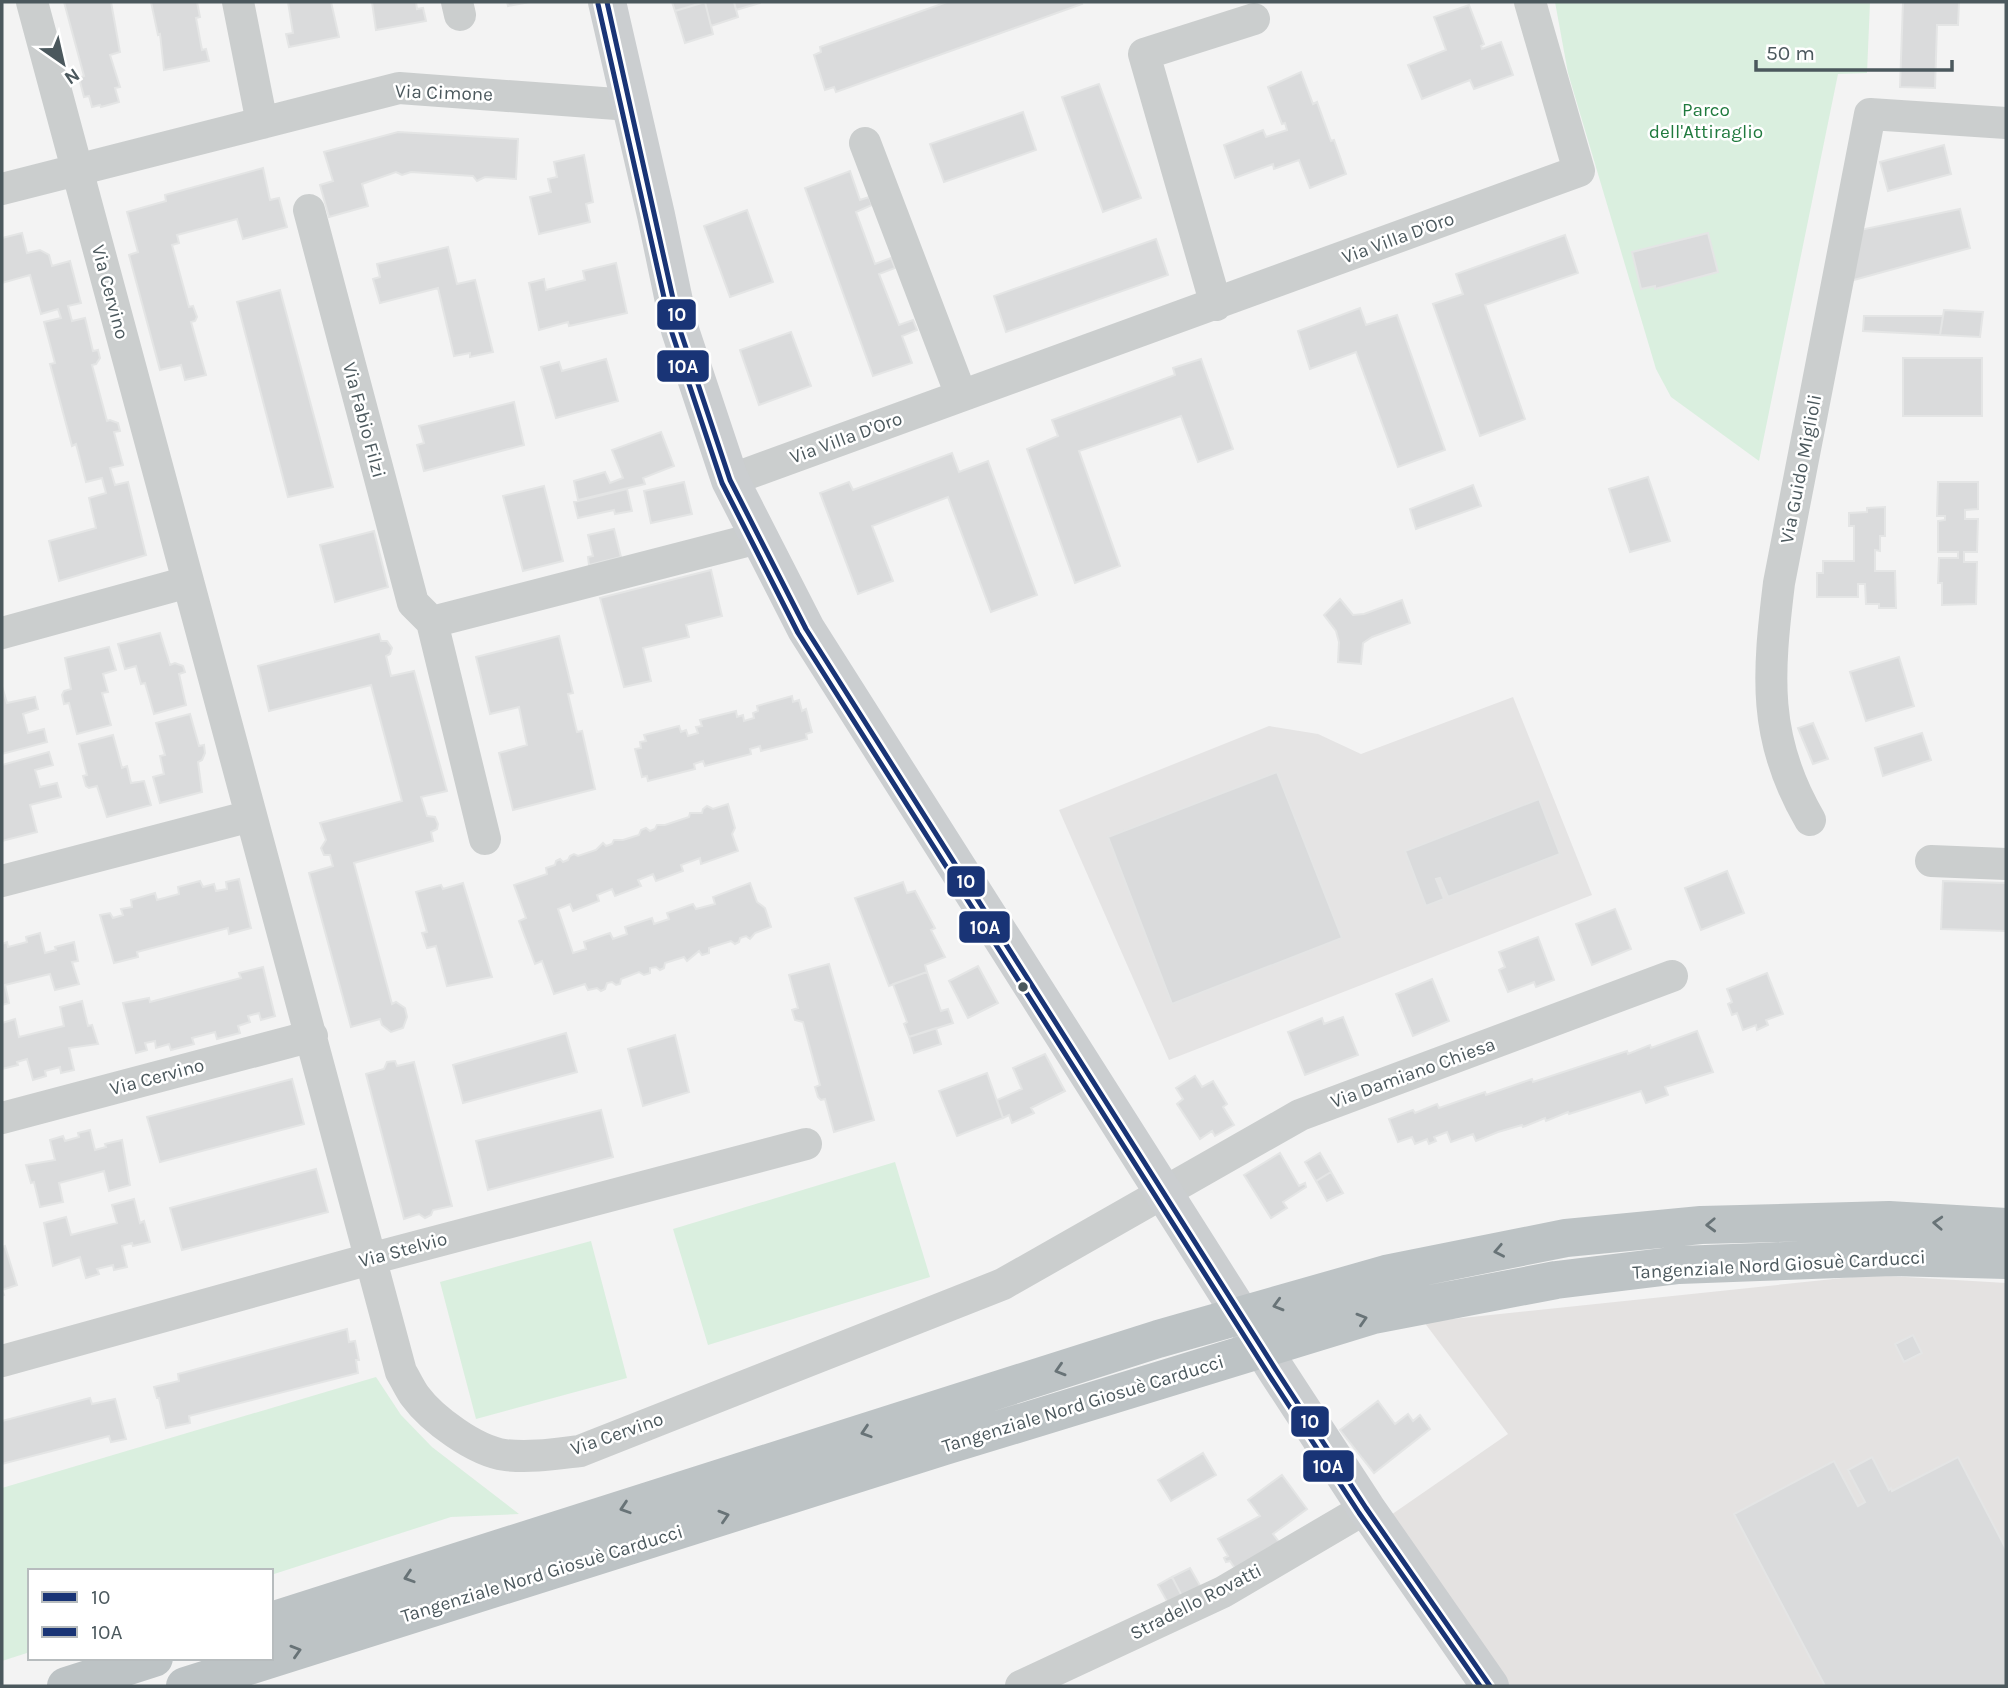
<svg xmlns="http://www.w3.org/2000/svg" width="2008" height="1688" viewBox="0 0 2008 1688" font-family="Karla,sans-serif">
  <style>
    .commercial { fill: #e4e2e1 }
    .education { fill: #e5e4e4 }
    .green { fill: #daefdf }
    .building { fill: #dadbdc; stroke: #e4e5e5; stroke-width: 2 }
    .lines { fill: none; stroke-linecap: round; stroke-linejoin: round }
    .street { stroke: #cbcece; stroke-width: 32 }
    .secondary { stroke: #cbced0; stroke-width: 38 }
    .highway { stroke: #bdc3c5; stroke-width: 38 }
    .bus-1-casing { stroke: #fff; stroke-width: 10 }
    .bus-2-casing { stroke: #fff; stroke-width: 10 }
    .bus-1 { stroke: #193476; stroke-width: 5 }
    .bus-2 { stroke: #193476; stroke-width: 5 }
    .oneway { stroke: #687377 }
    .bus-dot { fill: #4b585d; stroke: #fff; stroke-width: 2.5 }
    .labels { text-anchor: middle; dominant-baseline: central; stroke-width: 5; stroke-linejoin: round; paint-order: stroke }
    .street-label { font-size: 19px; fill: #4b585d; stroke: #fff }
    .park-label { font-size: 19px; fill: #207a3e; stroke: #fff }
    .line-badge { stroke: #fff; stroke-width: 2.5 }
    .badge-label { font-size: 19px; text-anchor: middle; font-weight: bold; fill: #fff }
  </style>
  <rect width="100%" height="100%" fill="#f3f3f3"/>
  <path class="commercial" d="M1872,1275L2006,1283V1686H1505L1388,1517L1508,1434L1424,1322Z"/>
  <path class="education" d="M1513,697L1592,895L1169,1060L1059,810L1269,726L1318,734L1361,754Z"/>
  <path class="green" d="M1555,2H1870L1867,73L1838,74L1759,461L1671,397L1656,369L1568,73Z
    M895,1162L930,1277L708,1345L673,1229Z
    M591,1241L627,1378L476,1419L440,1282Z
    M376,1377L401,1415L432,1447L519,1514L451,1517L271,1575V1571H30V1652L2,1661V1488Z"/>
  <path class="building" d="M64,2H111L120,52L110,55L120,87L115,88L119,102L101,107L100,105L92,107L89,96L84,97L79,78L84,76Z
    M151,2H197L200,17L196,18L202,50L206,49L209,61L164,70L160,34L158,35Z
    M288,2H331L339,37L289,47L286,34L293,33Z
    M372,2H416L417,9L423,8L426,21L376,30Z
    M507,2H530L508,6Z
    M672,2H705L675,11Z
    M705,2L713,34L685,43L675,11Z
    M705,2H734L738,17L711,26Z
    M734,2H760V3L736,10Z
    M947,2H1081L1082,4L836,92L834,87L825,90L814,55L821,52L820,47Z
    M1903,2H1959L1958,25H1937L1935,88L1900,87Z
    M1469,5L1484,44L1481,46L1482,49L1501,42L1513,75L1474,89L1470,80L1422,99L1408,65L1446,50L1434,17Z
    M1301,72L1313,104L1317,102L1331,141L1334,140L1346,174L1310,188L1299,160L1274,169L1273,164L1235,178L1224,145L1263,130L1266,137L1287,130L1285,123L1282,124L1268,87Z
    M1099,84L1141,198L1103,212L1062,97Z
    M1023,112L1036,150L944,182L930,144Z
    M398,132L518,139L516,179L485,177L477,181L473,176L411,172L402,175L396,172L362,184L368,206L329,217L320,185L333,181L324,152Z
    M1944,145L1951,174L1888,191L1880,162Z
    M584,155L593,202L586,204L590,222L539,234L530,197L551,192L548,179L557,177L554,162Z
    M263,168L270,200L279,198L287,227L243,239L237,219L177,235L179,243L172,245L189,307L193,306L197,317L195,321L191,322L206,375L185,380L181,365L160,370L129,255L138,252L127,212L166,201L165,195Z
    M850,171L860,200L869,197L872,205L856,212L875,264L891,258L895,268L879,274L899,325L913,320L917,330L902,336L912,363L873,376L805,188Z
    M1960,209L1970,248L1850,281L1860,230Z
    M747,210L773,282L730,297L704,226Z
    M22,233L27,253L40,250L49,255L52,266L70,261L81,303L68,306L72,321L85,318L93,351L98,350L100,358L96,364L92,365L107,421L110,420L118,423L120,431L114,432L123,465L110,468L115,485L128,482L146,555L59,581L49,541L96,528L89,498L106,493L102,478L86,482L76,444L72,446L50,364L55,363L44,322L61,318L58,309L41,314L30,275L2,283V238Z
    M1708,233L1718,272L1655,289V286L1641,289L1632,252Z
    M1565,235L1578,273L1485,305L1525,419L1480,436L1433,304L1463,294L1456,274Z
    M1156,239L1168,275L1006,332L994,296Z
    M448,247L457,284L475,280L493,352L470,357V353L454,356L438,288L380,303L373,279L380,277L377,264Z
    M616,263L627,313L569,326L568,322L539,330L529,283L544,279L546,290L585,280L583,271Z
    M280,290L333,487L288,497L237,302Z
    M1360,308L1366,325L1397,315L1445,450L1398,467L1356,352L1310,369L1298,331Z
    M1944,310L1983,312L1980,337L1940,335Z
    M1864,316H1943L1940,335L1863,331Z
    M791,332L811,386L759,405L740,350Z
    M1903,358H1982V416H1903Z
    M606,359L618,401L556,418L541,367L559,362L562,371Z
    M1201,359L1233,449L1198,462L1181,416L1079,451L1120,566L1075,583L1027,449L1058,436L1052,420L1175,375L1173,368Z
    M514,402L524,445L424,471L417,445L424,443L419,426Z
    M661,432L674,466L643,478L645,484L578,500L574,481L605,472L610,483L623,478L612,450Z
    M952,453L959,472L988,461L1037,595L991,612L948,497L872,526L893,581L858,594L820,493L849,482L853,490Z
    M1648,477L1670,541L1630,552L1609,489Z
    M684,482L692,514L651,523L644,491Z
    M1938,482H1978V509L1965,510V519H1978L1977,552H1964V562H1977L1976,604L1942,605V583H1938L1939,558H1958V552H1938V521L1945,520V516H1937Z
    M1473,485L1481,506L1416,529L1410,509Z
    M544,486L563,561L523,571L503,496Z
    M627,489L632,511L615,514L614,510L578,518L574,502Z
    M1885,507V536H1880V551L1875,550V571H1895L1896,608H1879V604H1866L1865,584H1858V597H1817V573H1823V561H1854V526H1849V513L1867,512V508Z
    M614,529L621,557L589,565L588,557L593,556L588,535Z
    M374,531L388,587L335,602L320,545Z
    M711,570L722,616L686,625L689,637L643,648L651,681L624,687L600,598Z
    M1340,599L1353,615L1364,614L1402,600L1410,623L1372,637L1363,643L1361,664L1338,662L1339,642L1336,631L1324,615Z
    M160,633L170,665L175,663L183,666L185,672L179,674L186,705L154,714L145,683L141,684L136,666L125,669L118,644Z
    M379,634L381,641H387L392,648L390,654L386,656L391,676L414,671L447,791L421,797L427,816L435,817L438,824L437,829L431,832L433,841L354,863L392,1004L396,1002L405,1008L407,1017L403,1028L391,1032L382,1025L380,1019L351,1027L309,873L333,866L330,855H324L321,848L326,840L320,823L402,801L371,685L269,711L258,666Z
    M559,636L573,693L568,694L577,732L582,731L595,789L513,810L499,753L527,745L519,707L490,714L476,657Z
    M109,647L116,670L103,674L108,692L102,693L111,725L77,734L69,703L64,704L62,695L64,691L71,689L65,658Z
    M1899,657L1914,706L1866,721L1850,672Z
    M2,686L7,703L35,697L38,709L23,714L28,733L44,729L47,742L2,754Z
    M792,696L793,702L799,700L802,711L806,709L812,732L806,734L807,739L761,751L760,746L750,749L751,754L705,766L703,761L694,764L695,769L648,781L647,776L642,777L635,749L641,748L640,742L646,741L644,735L679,726L681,732L686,730L688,736L698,733L696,727L702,726L700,720L736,711L737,717L743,715L744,721L754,718L753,713L758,711L757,706Z
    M190,714L199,746L204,745L205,753L202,760L198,762L202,792L160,803L153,777L164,774L160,756L165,755L156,723Z
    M1813,723L1828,759L1813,764L1798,728Z
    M1922,733L1931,760L1883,776L1875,748Z
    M113,735L122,768L127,766L131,783L144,781L151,805L107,817L97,786L89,788L86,786L83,776L87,775L79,744Z
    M49,752L53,765L35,770L40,787L57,783L61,797L30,805L37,832L2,841V765Z
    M1277,772L1342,938L1172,1004L1108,837Z
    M1539,799L1560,854L1448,897L1440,878L1436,879L1444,899L1426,906L1405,851Z
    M728,804L735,828L732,834L738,851L701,864L700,858L681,865L683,871L656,881L653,874L638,880L641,886L615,896L612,889L597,895L599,901L573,911L570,904L558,909L573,953L586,949L584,942L610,933L613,939L627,934L625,927L652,918L654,924L669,919L667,913L693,904L696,909L715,904L713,897L750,883L757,902L765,908L771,927L755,933L750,939L746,936L740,938L739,942L735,944L731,941L709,948V953L702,955L699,951L687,961L684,957L665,963L664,968L660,970L656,967L650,968V973L644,975L639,972L621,979L620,984L616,985L612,982L607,983L605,989L601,991L597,988L588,990L585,984L554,994L542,961L535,964L519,921L526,918L514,885L547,874L546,868L555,865L556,861L560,859L563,862L568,860L570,856L574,854L578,856L596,850L603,843L606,846L612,844L614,840H623L639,835L641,830L646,828L650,831L655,829L657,825H665L689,817L690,813H702L703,809L707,806L713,809Z
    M1727,871L1744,913L1701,930L1685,888Z
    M239,879L251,928L229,934L228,928L137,952L138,957L114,963L100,915L110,913L113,918L123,915L121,909L132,907L131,900L155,893L157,900L179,894L178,887L200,881L203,887L214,884L216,891L227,889L226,882Z
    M1943,881L2006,883V931L1941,929Z
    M903,882L907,893L915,891L935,928L931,930L945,957L925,965L927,972L889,986L855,898Z
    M463,883L492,977L447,986L436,946L427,948L422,933L427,932L416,892L441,885L443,889Z
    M1615,909L1631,949L1592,965L1576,924Z
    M40,933L45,953L56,950L55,947L74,942L78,961L72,962L79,984L55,990L50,974L5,985L9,1003L2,1005V944L7,942L8,947L27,942L26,937Z
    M1538,937L1554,980L1536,987L1534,982L1508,992L1499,970L1505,967L1499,952Z
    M829,964L874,1120L834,1132L825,1099L821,1100L818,1097L815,1087L820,1085L803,1022L795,1020L792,1010L798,1008L789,975Z
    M978,966L998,1003L968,1018L949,981Z
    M263,967L275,1016L261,1020L259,1013L248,1016L250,1022L238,1026L240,1033L217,1039L215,1032L192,1038L194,1044L171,1050L169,1044L156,1048L155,1041L145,1043L147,1050L136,1053L123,1003L149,998L150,1002L241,978L239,973Z
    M927,972L941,1011L948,1009L953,1023L909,1037L904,1024L907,1022L893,984Z
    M1767,973L1783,1014L1766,1020L1768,1025L1757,1030L1756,1025L1743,1030L1737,1013L1732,1015L1728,1004L1732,1002L1727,989Z
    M1432,979L1449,1021L1413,1036L1396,994Z
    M82,1001L88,1026L92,1025L98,1044L69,1048L74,1070L61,1073L60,1067L45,1071L46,1076L33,1080L27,1059L17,1062L18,1065L2,1069V1023L15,1019L19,1037L64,1026L60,1007Z
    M1343,1017L1358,1055L1305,1075L1288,1032L1322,1018L1324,1024Z
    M936,1028L941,1044L914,1053L909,1037Z
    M1697,1031L1713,1072L1665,1087L1668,1095L1646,1103L1641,1091L1569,1114L1568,1112L1546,1121L1545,1118L1523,1127L1522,1125L1498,1132L1476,1141L1473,1134L1451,1142L1447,1132L1434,1137L1436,1141L1429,1144L1427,1139L1415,1144L1412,1137L1398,1142L1389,1119L1413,1110L1415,1113L1437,1104L1439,1108L1485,1092L1486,1095L1532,1079L1533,1082L1627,1051L1628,1054L1650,1045L1651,1048Z
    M566,1033L577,1072L463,1103L453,1065Z
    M675,1035L689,1092L643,1106L628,1049Z
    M1045,1054L1065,1091L1031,1108L1034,1113L1012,1123L1009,1115L1003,1118L997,1100L1022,1089L1013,1068Z
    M395,1061L397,1066L414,1062L452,1206L433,1210L431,1215L425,1218L419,1214L404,1219L366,1074L384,1069L387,1062Z
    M987,1073L1003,1118L957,1136L939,1091Z
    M1195,1076L1202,1087L1213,1081L1227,1104L1223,1107L1234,1125L1215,1136L1212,1131L1200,1139L1177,1104L1183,1099L1176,1088Z
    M292,1079L304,1124L160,1162L147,1117Z
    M601,1110L613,1157L488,1190L476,1141Z
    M90,1130L95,1150L106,1147L105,1144L122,1140L130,1185L109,1191L104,1171L59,1183L63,1202L40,1207L34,1182L31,1183L26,1165L55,1160L50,1140L63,1136L65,1141L79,1137L78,1133Z
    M1280,1153L1299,1186L1305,1183L1306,1187L1283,1202L1287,1208L1271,1218L1244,1175Z
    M1320,1153L1331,1172L1316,1181L1305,1162Z
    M316,1169L328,1212L182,1250L170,1208Z
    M1331,1172L1343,1193L1327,1201L1316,1181Z
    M134,1199L140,1223L144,1221L150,1242L133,1246L132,1243L122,1246L127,1267L114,1270L113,1265L97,1269L99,1274L86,1278L80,1257L53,1266L44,1223L66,1217L71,1235L117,1223L112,1205Z
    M5,1246L17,1285L2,1290L4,1295L2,1296V1247Z
    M347,1329L349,1342L355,1341L359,1360H356L358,1373L189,1416L190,1423L166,1428L159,1398H157L154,1387L179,1381L178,1374Z
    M1913,1335L1922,1353L1904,1362L1895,1344Z
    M90,1398L92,1404L115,1399L126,1439L111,1442L109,1436L2,1464V1421Z
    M1378,1401L1395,1424L1408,1414L1413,1421L1420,1415L1430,1429L1374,1473L1340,1430Z
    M1203,1453L1216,1475L1171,1501L1158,1480Z
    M1872,1457L1889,1490L1891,1488L1892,1491L1958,1457L2006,1549V1686H1825L1734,1514L1834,1461L1858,1506L1865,1502L1848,1470Z
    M1282,1475L1307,1509L1273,1534L1282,1546L1236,1570L1230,1561L1226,1562L1224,1558L1228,1556L1218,1539L1260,1516L1248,1500Z
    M1190,1568L1202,1589L1183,1598L1172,1577Z
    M1172,1577L1183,1598L1169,1605L1158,1585Z"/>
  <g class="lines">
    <path class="street" d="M32,2L401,1372C406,1380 410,1389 415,1396C432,1419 475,1451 505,1455C530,1458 555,1454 580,1451L1003,1284L1300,1115L1672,976
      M238,2L262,123
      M457,2L460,15
      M865,143L961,395
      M2,189L399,88L630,105
      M309,210L413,603L432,622L758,538
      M1216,305L1144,54L1254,19
      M730,480L1579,171L1530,2
      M432,622L485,839
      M2,633L188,582
      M1810,820C1762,738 1768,674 1779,583L1870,114L2006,123
      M1931,861L2006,864
      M2,881L251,816
      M2,1118L312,1036
      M2,1361L370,1259L806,1144
      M1021,1686L1223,1592L1366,1508"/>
    <path class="secondary" d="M607,2L656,215L680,330L730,480L806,629L1276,1370L1366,1508L1490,1686"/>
    <path class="highway" d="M271,1621L1158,1339L1386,1274L1566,1238L1701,1225L1889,1220L2006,1227
      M66,1686L154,1658
      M185,1686L945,1446L1373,1315L1556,1280L1679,1265L1892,1257L2006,1260"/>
    <defs>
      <path id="bus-1" d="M607,2L680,330L730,480L806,629L1276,1370L1366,1508L1490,1686"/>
      <path id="bus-2" d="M598,4L672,333L722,483L798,633L1269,1375L1359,1513L1480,1686"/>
    </defs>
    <use href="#bus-1" class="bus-1-casing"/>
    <use href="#bus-2" class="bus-2-casing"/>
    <use href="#bus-1" class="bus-1"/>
    <use href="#bus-2" class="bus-2"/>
  </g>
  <defs><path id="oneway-chevron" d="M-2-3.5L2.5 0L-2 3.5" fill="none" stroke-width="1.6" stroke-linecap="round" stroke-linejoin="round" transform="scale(1.75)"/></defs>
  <g class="oneway">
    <use href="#oneway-chevron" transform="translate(1938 1223) rotate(-177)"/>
    <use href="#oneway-chevron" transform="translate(1711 1225) rotate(178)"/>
    <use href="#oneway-chevron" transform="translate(1499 1251) rotate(169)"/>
    <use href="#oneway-chevron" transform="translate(1278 1305) rotate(164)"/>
    <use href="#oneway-chevron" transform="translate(1362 1319) rotate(-17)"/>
    <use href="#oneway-chevron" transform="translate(1060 1370) rotate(163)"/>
    <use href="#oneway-chevron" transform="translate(866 1432) rotate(162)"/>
    <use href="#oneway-chevron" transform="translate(625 1508) rotate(162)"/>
    <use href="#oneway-chevron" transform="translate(724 1516) rotate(-17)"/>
    <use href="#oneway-chevron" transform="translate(409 1577) rotate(162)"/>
    <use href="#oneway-chevron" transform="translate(296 1651) rotate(-17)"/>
  </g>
  <circle class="bus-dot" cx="1023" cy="987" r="6"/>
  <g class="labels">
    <g class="street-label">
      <text transform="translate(444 93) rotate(2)">Via Cimone</text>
      <text transform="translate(1398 238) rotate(-20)">Via Villa D'Oro</text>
      <text transform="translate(110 292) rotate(75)">Via Cervino</text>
      <text transform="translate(364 420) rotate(75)">Via Fabio Filzi</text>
      <text transform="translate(846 438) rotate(-20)">Via Villa D'Oro</text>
      <text transform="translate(1801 469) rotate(-79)">Via Guido Miglioli</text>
      <text transform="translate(1413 1073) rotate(-20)">Via Damiano Chiesa</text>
      <text transform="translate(157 1077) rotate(-15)">Via Cervino</text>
      <text transform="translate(403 1250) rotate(-15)">Via Stelvio</text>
      <text transform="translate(1779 1265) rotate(-3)">Tangenziale Nord Giosuè Carducci</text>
      <text transform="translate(1083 1404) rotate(-17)">Tangenziale Nord Giosuè Carducci</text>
      <text transform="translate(617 1434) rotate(-19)">Via Cervino</text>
      <text transform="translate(542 1574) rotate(-17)">Tangenziale Nord Giosuè Carducci</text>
      <text transform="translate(1196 1602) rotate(-27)">Stradello Rovatti</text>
    </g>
    <g class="park-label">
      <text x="1706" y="110">Parco<tspan x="1706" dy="22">dell'Attiraglio</tspan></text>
    </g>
  </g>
  <g class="line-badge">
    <rect x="656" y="298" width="41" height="33" rx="7" fill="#193476"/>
    <rect x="656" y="349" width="54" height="34" rx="7" fill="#193476"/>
    <rect x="946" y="865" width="40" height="33" rx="7" fill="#193476"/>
    <rect x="958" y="910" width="53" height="34" rx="7" fill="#193476"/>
    <rect x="1290" y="1405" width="40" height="33" rx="7" fill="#193476"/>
    <rect x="1302" y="1449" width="53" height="34" rx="7" fill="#193476"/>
  </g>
  <g class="badge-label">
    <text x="677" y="321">10</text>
    <text x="683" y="373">10A</text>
    <text x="966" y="888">10</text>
    <text x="985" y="934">10A</text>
    <text x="1310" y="1428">10</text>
    <text x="1328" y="1473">10A</text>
  </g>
  <rect width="2008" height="1688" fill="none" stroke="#4b585d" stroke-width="7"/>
  <rect x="28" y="1569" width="245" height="91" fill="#ffffff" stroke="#b7bcbe" stroke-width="2"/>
  <rect x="42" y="1592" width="35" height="10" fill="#193476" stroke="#b7bcbe" stroke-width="2"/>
  <text x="91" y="1604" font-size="21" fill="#4b585d">10</text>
  <rect x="42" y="1627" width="35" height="10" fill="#193476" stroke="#b7bcbe" stroke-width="2"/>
  <text x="91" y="1639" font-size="21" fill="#4b585d">10A</text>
  <g transform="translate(63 63) rotate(146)" stroke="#ffffff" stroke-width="5" paint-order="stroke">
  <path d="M0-5L12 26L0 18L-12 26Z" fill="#4b585d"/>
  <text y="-10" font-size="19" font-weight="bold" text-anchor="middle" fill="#4b585d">N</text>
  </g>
  <path d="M1756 60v10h196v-10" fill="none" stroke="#4b585d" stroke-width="3.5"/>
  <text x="1766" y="60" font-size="21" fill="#4b585d" stroke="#ffffff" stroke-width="5" paint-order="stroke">50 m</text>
</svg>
